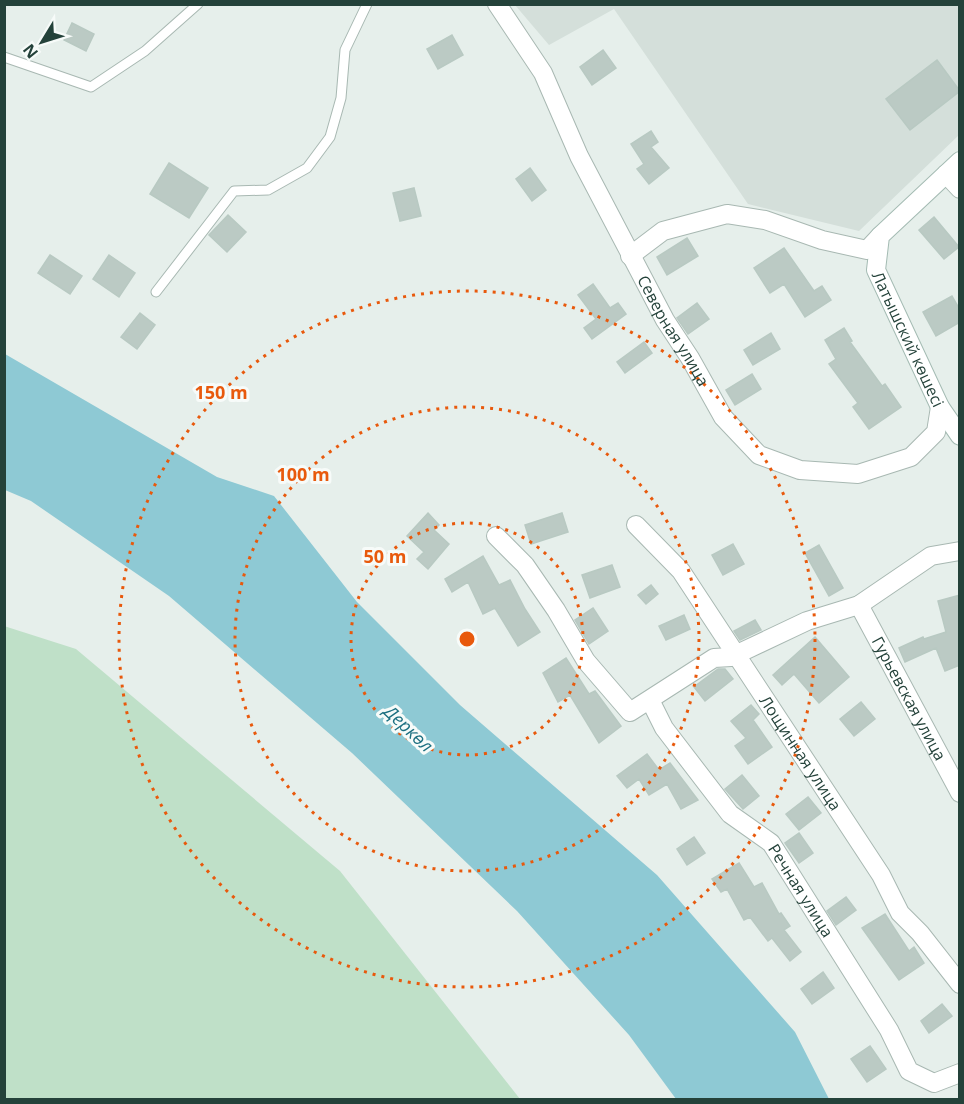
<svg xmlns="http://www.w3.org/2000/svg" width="964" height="1104" viewBox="0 0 964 1104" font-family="'Open Sans',sans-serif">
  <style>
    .built { fill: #d4dfda }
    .green { fill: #bfe0c8 }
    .water { fill: #8ec9d4 }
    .building { fill: #bbcac4; stroke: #b8c9c2; stroke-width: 1.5 }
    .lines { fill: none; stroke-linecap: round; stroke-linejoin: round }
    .lane-casing { stroke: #a8b8b2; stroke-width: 11 }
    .street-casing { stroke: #a8b8b2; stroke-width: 20 }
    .secondary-casing { stroke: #a4bbb3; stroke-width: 20 }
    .lane { stroke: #fff; stroke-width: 9 }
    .street { stroke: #fff; stroke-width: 18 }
    .secondary { stroke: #fff; stroke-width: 18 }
    .ring { fill: none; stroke: #e8590c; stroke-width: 3; stroke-dasharray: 3 6 }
    .labels { text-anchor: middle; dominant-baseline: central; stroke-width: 6; stroke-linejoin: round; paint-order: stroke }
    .street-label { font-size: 16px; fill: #24423a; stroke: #f7fbf9 }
    .water-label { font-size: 18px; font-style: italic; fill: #1c6f80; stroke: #f7fbf9 }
    .centre { fill: #e8590c; stroke: #f7fbf9; stroke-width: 3 }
    .ring-label { font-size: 18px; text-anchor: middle; font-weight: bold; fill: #e8590c; stroke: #f7fbf9; stroke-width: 6; stroke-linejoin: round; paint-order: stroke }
  </style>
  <rect width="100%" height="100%" fill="#e6efeb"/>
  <path class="built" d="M515,5H959V135L859,231L748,204L614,9L549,45Z"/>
  <path class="green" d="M4,626L76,649L340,871L520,1099H5Z"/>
  <path class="water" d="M5,354L217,477L274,496L357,602L460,705L657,875L795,1032L829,1099H676L629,1035L517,911L352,753L169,596L31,501L5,490Z"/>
  <path class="building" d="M72,23L94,34L86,51L64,40Z
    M452,35L463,55L438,69L427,49Z
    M603,50L616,68L592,85L580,67Z
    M937,60L960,91L910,130L886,99Z
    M651,131L658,142L651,147L669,168L649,184L637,169L644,164L631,144Z
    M169,163L208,188L189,218L150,194Z
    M530,168L546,190L532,201L516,179Z
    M414,188L421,216L400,221L393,193Z
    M228,215L246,232L227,252L209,235Z
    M934,217L959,247L944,259L919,230Z
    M687,238L698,256L667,275L657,257Z
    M784,248L814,291L822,286L831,300L805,317L784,284L770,293L754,268Z
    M50,255L82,276L70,294L38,273Z
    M109,255L135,273L119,297L93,279Z
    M593,284L610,308L618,303L626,314L592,339L584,328L596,319L578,295Z
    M952,296L960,310V322L936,336L923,312Z
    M697,303L709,319L688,334L677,318Z
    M140,313L155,325L137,349L121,337Z
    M844,328L852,341L850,342L882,386L885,384L901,407L869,429L853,407L858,403L829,364L836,359L825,340Z
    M771,333L780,349L753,365L744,350Z
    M644,342L652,353L625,373L617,362Z
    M752,374L761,389L735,405L726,390Z
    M428,513L439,525L434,530L449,544L428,569L417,559L424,552L407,536Z
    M562,513L568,532L531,544L525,525Z
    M733,544L744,564L723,575L712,555Z
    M819,545L843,588L829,596L805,553Z
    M483,556L499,585L510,580L525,609L540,632L518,646L495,608L483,614L468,582L452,592L445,579Z
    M612,565L620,587L590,598L582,575Z
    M651,585L658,594L646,604L638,595Z
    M960,595V665L945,671L936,648L905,662L899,648L923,637L924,639L946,632L938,601Z
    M593,608L608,631L589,644L575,620Z
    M684,615L690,629L666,640L659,626Z
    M755,620L761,630L740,640L734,631Z
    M815,637L849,677L819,703L794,674L782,685L773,675Z
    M566,658L589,694L595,691L621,726L599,743L570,695L558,702L543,673Z
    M718,669H725L733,679L705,701L694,687Z
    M861,702L875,719L854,736L840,719Z
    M751,705L759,714L753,720L772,747L748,764L735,746L746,738L731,721Z
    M647,754L659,770L670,763L698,800L681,809L667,784L649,795L639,779L627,788L617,776Z
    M742,775L759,796L743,809L725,789Z
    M808,797L821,813L799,830L786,814Z
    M799,833L813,853L799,863L785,843Z
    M694,837L705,853L687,865L677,849Z
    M739,863L754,887L762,883L779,914L781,913L790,926L784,930L801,952L790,961L772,938L768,941L750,917L744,920L727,889L721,892L712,879Z
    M846,897L856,910L836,925L827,911Z
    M885,914L909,951L914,947L924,963L899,980L862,928Z
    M823,972L834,988L812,1004L801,989Z
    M942,1004L952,1016L929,1033L921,1021Z
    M870,1046L886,1069L867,1082L851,1059Z"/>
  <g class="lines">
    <defs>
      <path id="lane" d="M4,57L91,87L145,51L198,4
        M156,292L234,191L268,190L307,168L330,137L341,98L345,50L367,4"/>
      <g id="street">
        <path id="s1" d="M497,4L543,73L579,156L665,320L690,358L723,417L759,455L800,470L858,474L911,457L936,432L940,407"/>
        <path d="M946,174L960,189"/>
        <path d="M630,256L663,231L727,214L765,220L822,240L867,250L880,236"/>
        <path id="s2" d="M636,525L681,571L881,875L900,913L920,933L960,984"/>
        <path d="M496,536L525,565L556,610L586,661L630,712L714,658L731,657L807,621L859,605L931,556L960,551"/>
        <path id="s3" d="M859,605L960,793"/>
        <path id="s4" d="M650,700L664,728L730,814L771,843L889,1030L909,1071L934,1083L960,1073"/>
      </g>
      <g id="secondary">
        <path id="s5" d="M960,161L880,236L876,270L940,407L960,436"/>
      </g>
    </defs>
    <use href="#lane" class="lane-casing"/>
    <use href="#street" class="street-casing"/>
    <use href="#secondary" class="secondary-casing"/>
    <use href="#lane" class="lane"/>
    <use href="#street" class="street"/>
    <use href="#secondary" class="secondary"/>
  </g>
  <g class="ring">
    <circle cx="467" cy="639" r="116"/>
    <circle cx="467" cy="639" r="232"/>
    <circle cx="467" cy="639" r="348"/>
  </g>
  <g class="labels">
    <g class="street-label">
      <text stroke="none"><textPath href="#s1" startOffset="372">Северная улица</textPath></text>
      <text stroke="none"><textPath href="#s5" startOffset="220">Латышский көшесі</textPath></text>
      <text stroke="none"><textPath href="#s3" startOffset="106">Гурьевская улица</textPath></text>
      <text stroke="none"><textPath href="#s2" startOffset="282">Лощинная улица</textPath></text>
      <text stroke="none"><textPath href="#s4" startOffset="246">Речная улица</textPath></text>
    </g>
    <g class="water-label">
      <text transform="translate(409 728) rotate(43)">Деркөл</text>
    </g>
  </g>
  <circle cx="467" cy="639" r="9" class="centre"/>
  <g class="ring-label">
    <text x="221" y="399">150 m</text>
    <text x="303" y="481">100 m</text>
    <text x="385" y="563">50 m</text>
  </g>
  <rect width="964" height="1104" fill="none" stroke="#24423a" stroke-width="12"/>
  <g transform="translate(42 42) rotate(232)" stroke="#f7fbf9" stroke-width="4.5" paint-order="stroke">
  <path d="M0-4.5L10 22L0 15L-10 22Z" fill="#24423a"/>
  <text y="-9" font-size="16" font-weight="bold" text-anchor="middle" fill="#24423a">N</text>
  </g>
</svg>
